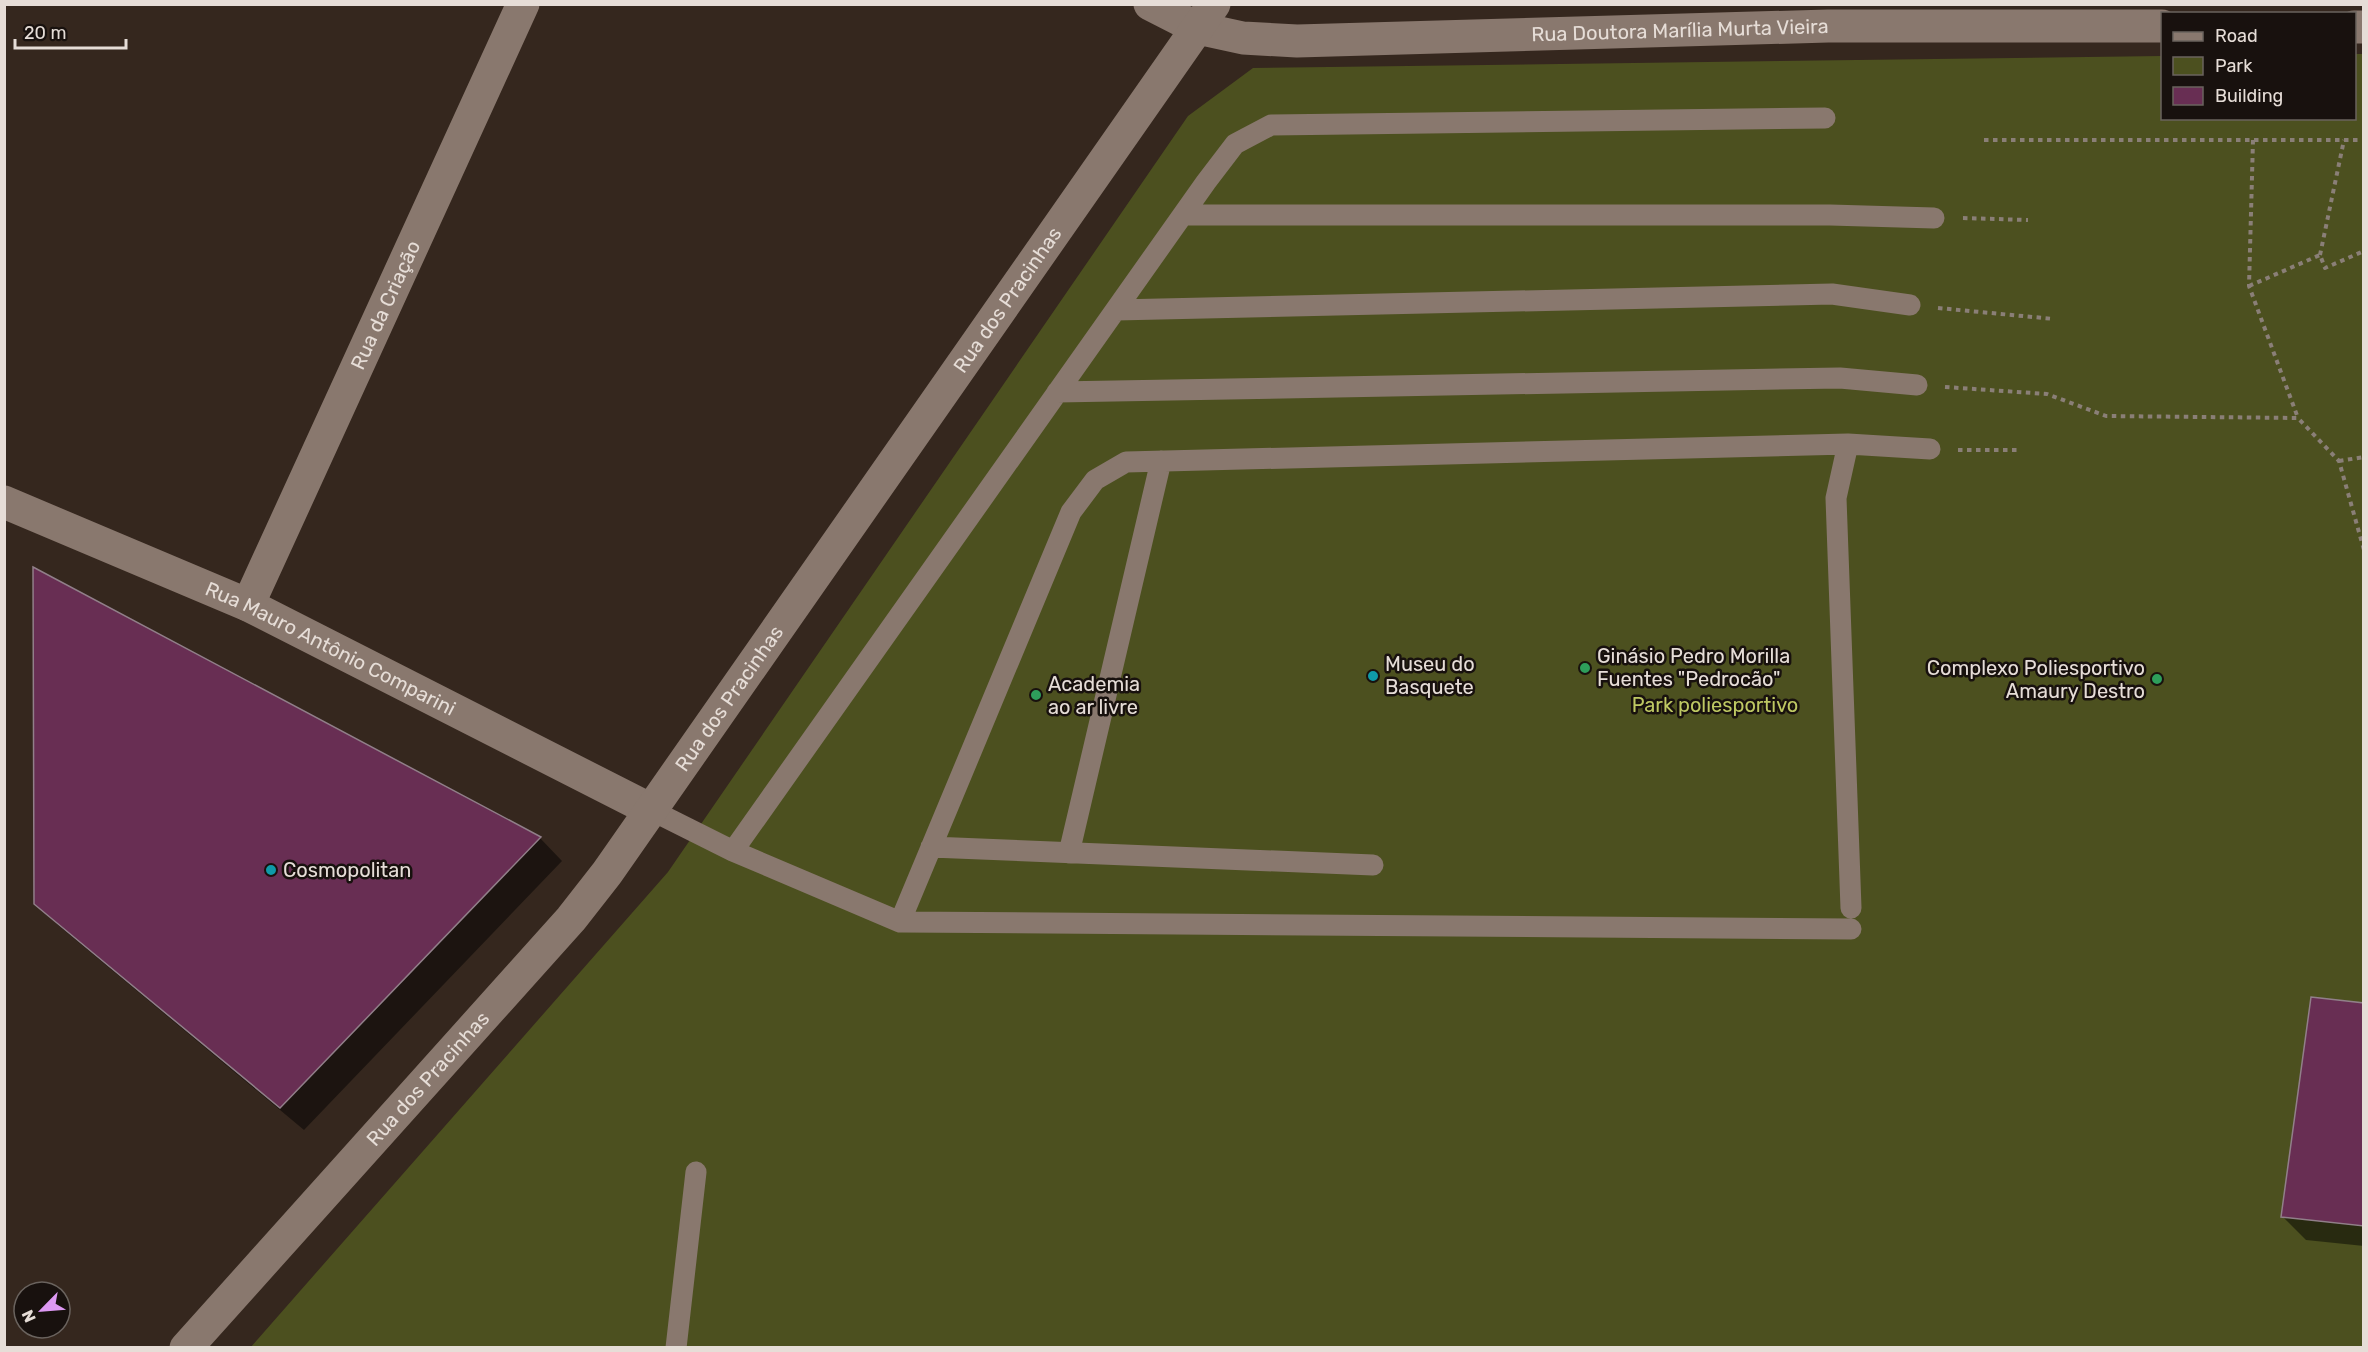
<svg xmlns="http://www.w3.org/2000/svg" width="2368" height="1352" viewBox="0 0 2368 1352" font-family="Rubik,sans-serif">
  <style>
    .green { fill: #4c501f }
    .shadow { fill: #0007 }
    .building { fill: #682e53; stroke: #917f89; stroke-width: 1.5 }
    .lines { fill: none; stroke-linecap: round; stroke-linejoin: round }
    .path { stroke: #8a7f77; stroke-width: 4; stroke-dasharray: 4.5 4.5; stroke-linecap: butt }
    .service { stroke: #89786e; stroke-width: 21 }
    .minor { stroke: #89786e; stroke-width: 33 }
    .tertiary { stroke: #89786e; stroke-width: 33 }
    .leisure-dot { fill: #2e9e5b; stroke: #18110e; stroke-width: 2 }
    .culture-dot { fill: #0f9aa8; stroke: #18110e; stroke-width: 2 }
    .labels { text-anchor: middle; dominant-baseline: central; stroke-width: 5; stroke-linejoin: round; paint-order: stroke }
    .street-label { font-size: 20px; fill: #e6ddd7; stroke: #18110e }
    .poi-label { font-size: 20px; fill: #e6ddd7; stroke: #18110e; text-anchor: start }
    .park-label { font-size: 20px; fill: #bec863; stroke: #18110e }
  </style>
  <rect width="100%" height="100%" fill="#35271e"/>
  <path class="green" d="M2355,54H2363V1347L250,1348L668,872L1188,116L1253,68L2162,56V118H2354Z"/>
  <path class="shadow" d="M540,838L562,861L304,1130L59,926L35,903Z
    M2364,1004V1246L2306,1240L2283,1217Z"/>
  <path class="building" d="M33,567L541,837L280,1108L34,904Z
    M2311,997L2364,1003V1226L2281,1217Z"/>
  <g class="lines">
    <path class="path" d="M1984,140H2364
      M2253,140L2249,286L2298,418
      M1963,218L2028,220
      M2320,255L2344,140
      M2249,286L2320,255L2325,268L2364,251
      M1938,308L2054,319
      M1945,387L2047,394L2106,416L2298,418L2339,461L2364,550
      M1958,450H2020
      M2339,461L2364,457"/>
    <path class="service" d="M1183,215H1830L1934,218
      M1116,310L1832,294L1910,305
      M1057,392L1840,378L1917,385
      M1848,444L1836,498L1851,908
      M651,810L733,851L900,922L1851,929
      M931,847L1373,865
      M733,851L1206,182L1235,144L1271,125L1825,118
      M1069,853L1161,461
      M900,922L1071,512L1095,480L1126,462L1848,444L1930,449
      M676,1348L696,1172"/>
    <g class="minor">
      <path id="s1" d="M1150,4L1197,28L1243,38L1297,41L1828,26H2162"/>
      <path d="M2354,27H2364"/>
      <path id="s2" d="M4,502L248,605L651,810"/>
      <path id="s3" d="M248,605L523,4"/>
    </g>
    <path class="tertiary" id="s4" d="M186,1348L571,919L607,873L1214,4"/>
  </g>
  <g class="leisure-dot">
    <circle cx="1585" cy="668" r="6"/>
    <circle cx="2157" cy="679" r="6"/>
    <circle cx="1036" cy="695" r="6"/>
  </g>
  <g class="culture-dot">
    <circle cx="1373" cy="676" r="6"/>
    <circle cx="271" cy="870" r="6"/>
  </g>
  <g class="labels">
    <g class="street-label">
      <text stroke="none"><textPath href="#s1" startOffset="537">Rua Doutora Marília Murta Vieira</textPath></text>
      <text stroke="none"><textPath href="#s4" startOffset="1334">Rua dos Pracinhas</textPath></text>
      <text stroke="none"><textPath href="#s3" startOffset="330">Rua da Criação</textPath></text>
      <text stroke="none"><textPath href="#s2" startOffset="358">Rua Mauro Antônio Comparini</textPath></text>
      <text stroke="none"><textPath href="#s4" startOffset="848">Rua dos Pracinhas</textPath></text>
      <text stroke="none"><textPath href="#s4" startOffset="362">Rua dos Pracinhas</textPath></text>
    </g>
    <g class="poi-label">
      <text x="1597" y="656">Ginásio Pedro Morilla<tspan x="1597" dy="23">Fuentes "Pedrocão"</tspan></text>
      <text x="1385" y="664">Museu do<tspan x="1385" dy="23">Basquete</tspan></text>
      <text x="2145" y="668" text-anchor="end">Complexo Poliesportivo<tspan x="2145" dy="23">Amaury Destro</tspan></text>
      <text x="1048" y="684">Academia<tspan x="1048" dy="23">ao ar livre</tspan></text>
      <text x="283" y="870">Cosmopolitan</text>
    </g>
    <g class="park-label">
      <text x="1715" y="705">Park poliesportivo</text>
    </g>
  </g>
  <rect width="2368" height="1352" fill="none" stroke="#e6ddd7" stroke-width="12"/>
  <rect x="2161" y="12" width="195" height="108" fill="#18110e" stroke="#6a635e" stroke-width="1.5"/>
  <rect x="2173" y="32" width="30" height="9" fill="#89786e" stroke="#6a635e" stroke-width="1.5"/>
  <text x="2215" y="42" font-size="18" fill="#e6ddd7">Road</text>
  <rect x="2173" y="57" width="30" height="18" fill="#4c501f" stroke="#6a635e" stroke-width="1.5"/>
  <text x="2215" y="72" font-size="18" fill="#e6ddd7">Park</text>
  <rect x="2173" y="87" width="30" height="18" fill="#682e53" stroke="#6a635e" stroke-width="1.5"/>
  <text x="2215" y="102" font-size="18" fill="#e6ddd7">Building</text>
  <g transform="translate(42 1310) rotate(245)"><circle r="28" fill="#18110e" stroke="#6a635e" stroke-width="1.5"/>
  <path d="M0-4.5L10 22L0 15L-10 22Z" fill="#dd99f3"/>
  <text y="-9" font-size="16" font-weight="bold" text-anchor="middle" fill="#e6ddd7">N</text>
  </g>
  <path d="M15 39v9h111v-9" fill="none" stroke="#e6ddd7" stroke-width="3"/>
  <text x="24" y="39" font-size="18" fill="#e6ddd7" stroke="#18110e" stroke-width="4.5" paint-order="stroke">20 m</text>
</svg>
